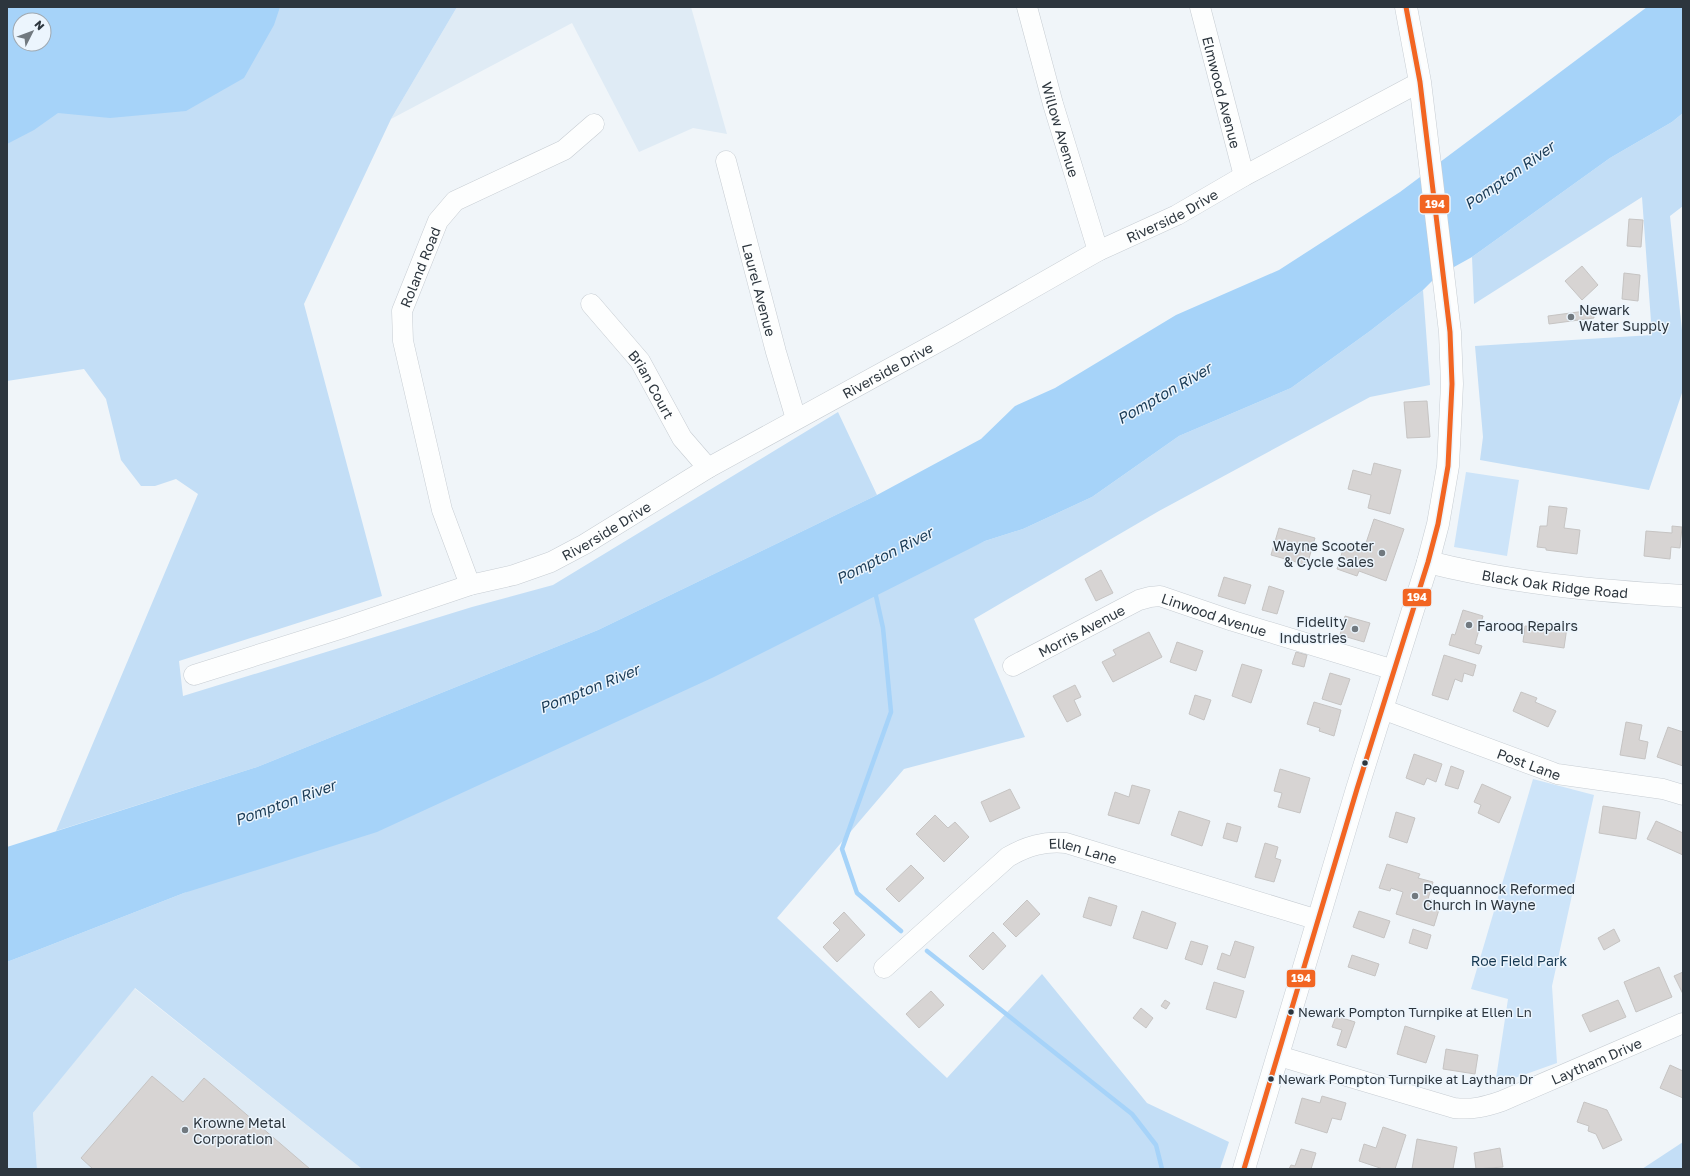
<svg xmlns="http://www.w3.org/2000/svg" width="1690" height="1176" viewBox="0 0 1690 1176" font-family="'Golos Text',sans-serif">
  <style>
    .built { fill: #dfebf5 }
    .green { fill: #cde4f9 }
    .forest { fill: #c3def6; fill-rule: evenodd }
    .water { fill: #a6d3f9; fill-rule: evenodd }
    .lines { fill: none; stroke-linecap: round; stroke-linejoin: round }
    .stream { stroke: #a6d3f9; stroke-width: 4.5 }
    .building { fill: #d7d4d3; stroke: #c6c4c3 }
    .minor-casing { stroke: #c7cdd3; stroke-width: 21 }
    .major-casing { stroke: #c7cdd3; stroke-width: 23 }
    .minor { stroke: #fdfefe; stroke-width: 20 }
    .major { stroke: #fdfefe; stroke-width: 22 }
    .bus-1-casing { stroke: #ecf5fd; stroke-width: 8 }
    .bus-1 { stroke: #f26522; stroke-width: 5 }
    .poi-dot { fill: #71797f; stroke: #ecf5fd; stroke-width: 1.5 }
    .bus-dot { fill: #2d363e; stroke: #ecf5fd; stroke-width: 1.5 }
    .labels { text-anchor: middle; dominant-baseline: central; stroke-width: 3; stroke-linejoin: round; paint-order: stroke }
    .bus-label { font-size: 13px; fill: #2d363e; stroke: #ecf5fd; text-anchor: start }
    .street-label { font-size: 14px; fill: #2d363e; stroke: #ecf5fd }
    .poi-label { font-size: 14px; fill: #2d363e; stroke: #ecf5fd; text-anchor: start }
    .park-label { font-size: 14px; fill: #163852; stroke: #ecf5fd }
    .water-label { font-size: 15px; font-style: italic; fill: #1a3b56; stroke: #ecf5fd }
    .line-badge { stroke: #ecf5fd; stroke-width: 1.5 }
    .badge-label { font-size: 11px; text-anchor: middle; font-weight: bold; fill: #fff }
  </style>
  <rect width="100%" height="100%" fill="#f0f5f9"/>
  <path class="built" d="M457,7H691L727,134L693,128L639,152L572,23L391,119Z
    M134,988L362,1169H37L33,1113Z"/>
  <path class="green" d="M1466,472L1519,480L1507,556L1454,547Z
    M1533,779L1594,795L1552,986L1557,1063L1495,1085L1508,999L1471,989Z"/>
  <path class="forest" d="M7,7H457L391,119L304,304L382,596L179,661L183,696L472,607L553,585L838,412L877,495L598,630L257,767L56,831L198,494L176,479L155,486H141L121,460L106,399L84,369L7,381ZM20,20H44V44H20Z
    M1683,113V206L1670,216L1683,340V390L1649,490L1480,460L1483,437L1475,346L1652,335L1642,197L1474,304L1472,257L1610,158L1672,122Z
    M1423,290L1430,385L1370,397L1159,511L974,619L1025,737L904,769L777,918L947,1078L1042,974L1147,1103L1229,1142L1220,1169H362L135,988L33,1113L37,1169H7V962L184,893L985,541L1023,529L1092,497L1179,436L1291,388L1370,331Z
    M1683,1142V1169H1642Z"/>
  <path class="water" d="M7,7H280L274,25L244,78L186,111L110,118L58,113L34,130L7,144ZM20,20H44V44H20Z
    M1647,7H1683V113L1672,122L1610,158L1472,257L1436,277L1423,290L1370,331L1291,388L1179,436L1092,497L1023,529L985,541L714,677L377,832L184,893L7,962V847L257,767L598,630L877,495L981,439L1015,406L1055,388L1176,315L1279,270L1400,192Z"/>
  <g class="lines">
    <path class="stream" d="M876,596L883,628L891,712L842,849L857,893L901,931
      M927,951L1132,1114L1156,1145L1162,1169"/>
  </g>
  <path class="building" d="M1629,219L1643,220L1641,247L1627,246Z
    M1582,266L1598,285L1582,300L1565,281Z
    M1624,273L1640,275L1638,301L1622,299Z
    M1593,310L1594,318L1549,324L1548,316Z
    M1427,401L1430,437L1407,438L1404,402Z
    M1374,463L1401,470L1390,514L1368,508L1371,495L1348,489L1353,470L1371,475Z
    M1549,506L1567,508L1564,528L1580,530L1577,554L1546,550V548L1537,547L1540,526H1547Z
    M1374,519L1404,529L1386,581L1359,571L1357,576L1337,569L1345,543L1364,549Z
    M1672,526L1682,527L1680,548L1671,547L1670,559L1644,556L1646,531L1672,533Z
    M1279,528L1315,538L1307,565L1271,555Z
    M1101,570L1113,593L1096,601L1085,579Z
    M1224,577L1251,585L1245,604L1218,596Z
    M1269,586L1284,591L1277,614L1262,610Z
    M1463,610L1483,616L1475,644L1482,646L1479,654L1449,645L1452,634L1455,635Z
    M1345,616L1370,623L1364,642L1340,635Z
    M1536,622L1567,627L1564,648L1523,642L1525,626L1536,627Z
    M1149,632L1162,657L1113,682L1102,662L1116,655L1113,650Z
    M1177,642L1203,651L1196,671L1170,662Z
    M1296,652L1307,655L1304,667L1292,664Z
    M1444,655L1476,665L1473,676L1464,673L1462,682L1455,679L1448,700L1432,695Z
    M1242,664L1262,670L1251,703L1232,696Z
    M1330,673L1350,679L1341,705L1322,699Z
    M1075,685L1081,697L1074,700L1081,715L1067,722L1053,696Z
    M1521,692L1537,698L1535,702L1556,711L1548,727L1513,711Z
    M1195,695L1211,700L1204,720L1189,714Z
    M1314,702L1341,710L1334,736L1319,731L1320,728L1307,724Z
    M1626,722L1642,725L1639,740L1648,742L1645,759L1620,755Z
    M1668,727L1683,732V766L1657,757Z
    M1414,754L1442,764L1436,782L1427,778L1424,785L1406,778Z
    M1451,766L1464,771L1458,789L1445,785Z
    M1280,769L1310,778L1300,813L1278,807L1282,793L1274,791Z
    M1482,784L1511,797L1499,823L1478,813L1481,805L1474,802Z
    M1132,785L1150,790L1139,824L1108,815L1115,792L1129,797Z
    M1010,789L1020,808L990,822L981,802Z
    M1603,806L1640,812L1636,839L1599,833Z
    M1179,811L1210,821L1202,846L1171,835Z
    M1396,812L1415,818L1407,843L1389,837Z
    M935,815L948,828L955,822L969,837L944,862L916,834Z
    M1656,821L1683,833V855L1647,839Z
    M1227,823L1241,827L1237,842L1223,838Z
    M1265,843L1278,847L1275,858L1281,860L1274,882L1255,877Z
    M1387,864L1420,874L1418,878L1433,882L1428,899L1441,903L1434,926L1396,914L1403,892L1391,888L1390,891L1379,888Z
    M911,865L924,878L899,902L886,889Z
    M1089,897L1117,906L1111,926L1083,917Z
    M1027,900L1040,914L1016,937L1003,924Z
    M1142,911L1176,923L1167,949L1133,938Z
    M1359,911L1390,921L1384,938L1353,927Z
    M844,912L865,935L837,962L823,947L840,930L833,923Z
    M1413,929L1431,935L1427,949L1409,943Z
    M1614,929L1620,941L1604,950L1598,938Z
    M993,932L1006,946L983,970L969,956Z
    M1191,941L1208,946L1202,965L1185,959Z
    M1235,941L1254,947L1245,978L1217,969L1222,953L1230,956Z
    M1352,955L1379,964L1375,976L1348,967Z
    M1659,967L1672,997L1636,1012L1624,982Z
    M1683,972V994L1674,976Z
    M1214,982L1244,991L1236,1018L1206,1009Z
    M931,991L944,1005L919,1028L906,1014Z
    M1165,1000L1170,1003L1166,1009L1161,1006Z
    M1618,1000L1626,1017L1590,1032L1582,1015Z
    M1141,1008L1153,1018L1146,1028L1133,1018Z
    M1336,1016L1355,1022L1346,1048L1337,1045L1342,1030L1332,1027Z
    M1405,1026L1435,1036L1426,1063L1397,1054Z
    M1446,1049L1478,1055L1475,1074L1443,1069Z
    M1670,1065L1683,1071V1098L1660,1088Z
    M152,1076L183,1102L204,1078L310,1169H93L81,1158Z
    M1322,1096L1346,1103L1341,1120L1332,1118L1327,1133L1295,1123L1302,1098L1320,1103Z
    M1584,1102L1607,1110L1622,1140L1603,1149L1596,1134L1588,1131L1589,1126L1577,1122Z
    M1383,1127L1406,1135L1395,1169H1383L1359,1161L1364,1144L1376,1148Z
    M1417,1139L1457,1147L1453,1169H1412Z
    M1500,1148L1503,1167L1476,1169L1474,1153Z
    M1301,1149L1316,1153L1311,1169H1289L1291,1165L1295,1166Z"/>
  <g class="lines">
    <defs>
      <g id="minor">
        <path id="s1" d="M1027,7L1053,104L1098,251"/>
        <path id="s2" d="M1200,7L1244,176"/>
        <path id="s3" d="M726,161L776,352L796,419"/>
        <path id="s4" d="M591,304L640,361L682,438L708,468"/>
        <path id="s5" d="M470,585L442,510L403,341L402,311L438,221L455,201L564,150L594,124"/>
        <path id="s6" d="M1013,666L1139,600L1150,597L1160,596L1233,621L1394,670"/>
        <path id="s7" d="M194,675L343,628L470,585L514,575L551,562L585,544L708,468L949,336L1098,251L1177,215L1244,176L1420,82"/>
        <path id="s8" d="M1382,709L1557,774L1663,789L1683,795"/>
        <path id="s9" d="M884,968L1008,857C1027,846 1044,841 1066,843L1318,920"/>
        <path id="s10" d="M1279,1056L1454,1108C1472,1110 1485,1107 1502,1101L1683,1023"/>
      </g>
      <g id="major">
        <path id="s11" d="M1428,562C1511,583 1597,591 1683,596"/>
        <path d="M1244,1169L1357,789L1428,562L1438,524L1448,466L1452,384L1450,332L1429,156L1420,82L1406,7"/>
      </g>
    </defs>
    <use href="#minor" class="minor-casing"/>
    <use href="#major" class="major-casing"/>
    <use href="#minor" class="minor"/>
    <use href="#major" class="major"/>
    <defs>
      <path id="bus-1" d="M1244,1169L1357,789L1428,562L1438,524L1448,466L1452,384L1450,332L1420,82L1406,7"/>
    </defs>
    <use href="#bus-1" class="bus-1-casing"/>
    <use href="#bus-1" class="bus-1"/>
  </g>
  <g class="poi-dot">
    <circle cx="1571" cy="317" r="4"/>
    <circle cx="1382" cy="553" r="4"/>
    <circle cx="1469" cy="625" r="4"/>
    <circle cx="1355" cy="629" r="4"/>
    <circle cx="1415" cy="896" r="4"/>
    <circle cx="185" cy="1130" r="4"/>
  </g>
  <g class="bus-dot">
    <circle cx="1365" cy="763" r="3.5"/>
    <circle cx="1291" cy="1012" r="3.5"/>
    <circle cx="1271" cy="1079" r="3.5"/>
  </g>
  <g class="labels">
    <g class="bus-label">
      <text x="1298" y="1012">Newark Pompton Turnpike at Ellen Ln</text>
      <text x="1278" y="1079">Newark Pompton Turnpike at Laytham Dr</text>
    </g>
    <g class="street-label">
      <text stroke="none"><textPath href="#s2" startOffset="88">Elmwood Avenue</textPath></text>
      <text stroke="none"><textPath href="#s1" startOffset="127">Willow Avenue</textPath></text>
      <text stroke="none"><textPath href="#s7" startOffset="1086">Riverside Drive</textPath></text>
      <text stroke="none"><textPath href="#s5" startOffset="331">Roland Road</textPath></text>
      <text stroke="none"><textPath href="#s3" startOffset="133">Laurel Avenue</textPath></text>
      <text stroke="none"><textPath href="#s7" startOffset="762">Riverside Drive</textPath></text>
      <text stroke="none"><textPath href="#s4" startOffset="101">Brian Court</textPath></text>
      <text stroke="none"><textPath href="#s7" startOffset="438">Riverside Drive</textPath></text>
      <text stroke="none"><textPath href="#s11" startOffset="129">Black Oak Ridge Road</textPath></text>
      <text stroke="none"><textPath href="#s6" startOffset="221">Linwood Avenue</textPath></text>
      <text stroke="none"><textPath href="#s6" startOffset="77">Morris Avenue</textPath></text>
      <text stroke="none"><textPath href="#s8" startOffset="157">Post Lane</textPath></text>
      <text stroke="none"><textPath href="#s9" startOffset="245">Ellen Lane</textPath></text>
      <text stroke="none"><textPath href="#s10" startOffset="334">Laytham Drive</textPath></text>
    </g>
    <g class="poi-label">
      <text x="1579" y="309">Newark<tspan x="1579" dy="16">Water Supply</tspan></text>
      <text x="1374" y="545" text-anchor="end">Wayne Scooter<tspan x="1374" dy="16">&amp; Cycle Sales</tspan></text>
      <text x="1347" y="621" text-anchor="end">Fidelity<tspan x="1347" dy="16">Industries</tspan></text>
      <text x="1477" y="625">Farooq Repairs</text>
      <text x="1423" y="888">Pequannock Reformed<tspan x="1423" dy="16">Church in Wayne</tspan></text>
      <text x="193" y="1122">Krowne Metal<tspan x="193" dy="16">Corporation</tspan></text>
    </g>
    <g class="park-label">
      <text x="1519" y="960">Roe Field Park</text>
    </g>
    <g class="water-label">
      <text transform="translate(1509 175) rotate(-35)">Pompton River</text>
      <text transform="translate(1164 393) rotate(-30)">Pompton River</text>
      <text transform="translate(884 555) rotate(-27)">Pompton River</text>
      <text transform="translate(589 688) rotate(-22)">Pompton River</text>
      <text transform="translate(285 802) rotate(-20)">Pompton River</text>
    </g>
  </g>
  <g class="line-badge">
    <rect x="1419" y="194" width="31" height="20" rx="4" fill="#f26522"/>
    <rect x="1402" y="588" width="30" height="19" rx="4" fill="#f26522"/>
    <rect x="1286" y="969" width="30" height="19" rx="4" fill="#f26522"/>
  </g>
  <g class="badge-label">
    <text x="1435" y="208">194</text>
    <text x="1417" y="601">194</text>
    <text x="1301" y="982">194</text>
  </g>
  <rect width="1690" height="1176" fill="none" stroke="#2d363e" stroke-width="16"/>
  <g transform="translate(32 32) rotate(48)"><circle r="19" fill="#ecf5fd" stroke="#a0a9b1"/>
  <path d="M0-3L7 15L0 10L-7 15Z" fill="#71797f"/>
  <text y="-6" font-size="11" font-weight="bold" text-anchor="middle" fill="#2d363e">N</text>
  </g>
</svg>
